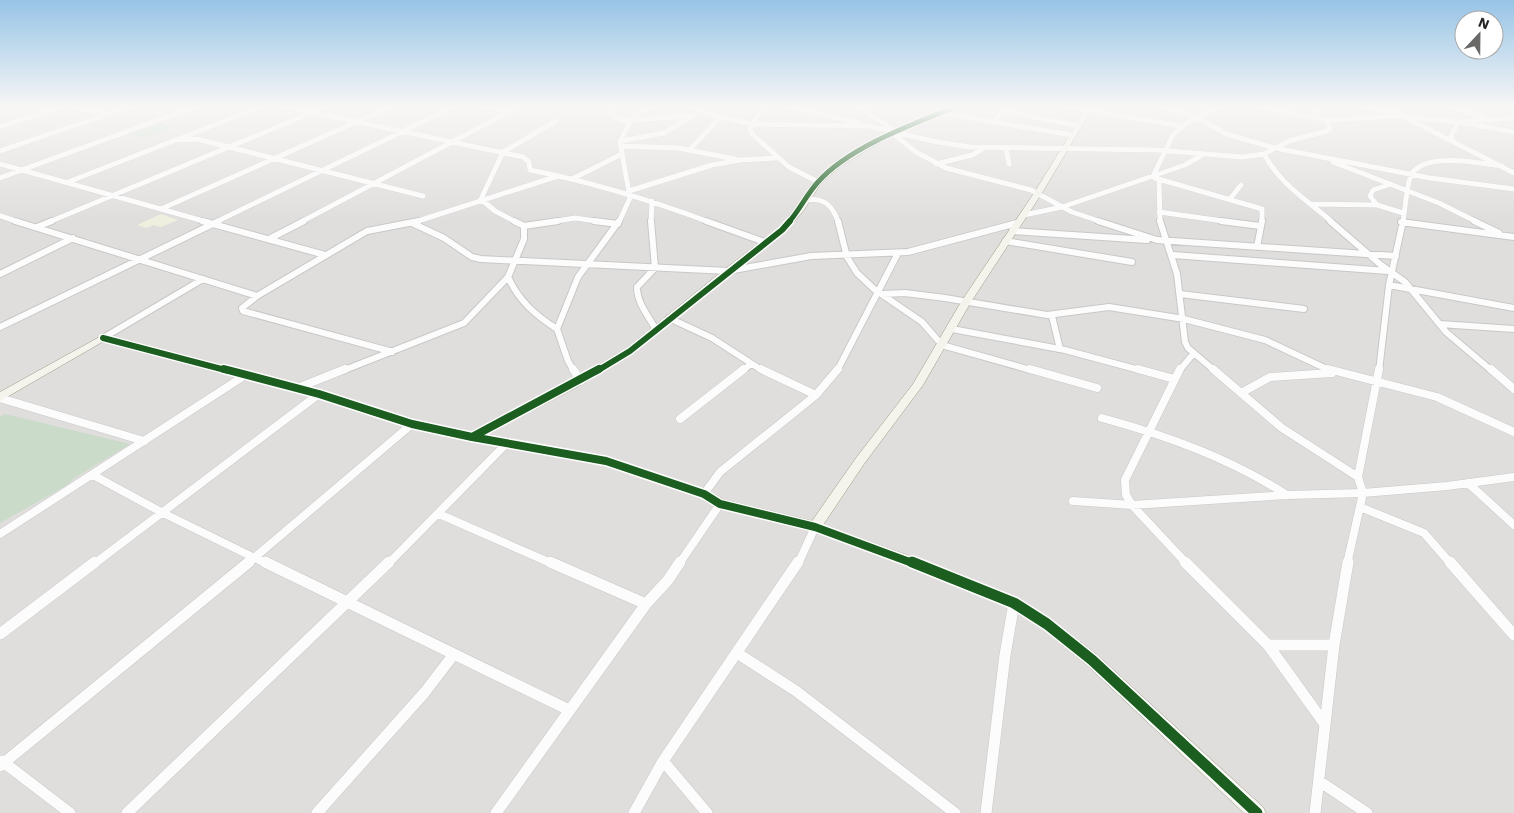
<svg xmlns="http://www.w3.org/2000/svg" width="1514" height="813" viewBox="0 0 1514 813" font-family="'Work Sans',sans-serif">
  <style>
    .residential { fill: #dfdedc }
    .farmland { fill: #efefdf }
    .cemetery { fill: #cadbca }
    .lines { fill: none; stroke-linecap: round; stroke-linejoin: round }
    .street-far3-casing { stroke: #c9c8c7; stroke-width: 5.5 }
    .street-far2-casing { stroke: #c9c8c7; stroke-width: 8 }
    .street-far1-casing { stroke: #c9c8c7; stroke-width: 9 }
    .street-casing { stroke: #c9c8c7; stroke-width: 12 }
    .secondary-casing { stroke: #999a82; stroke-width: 1 }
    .street-far3 { stroke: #fdfcfc; stroke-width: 5 }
    .street-far2 { stroke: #fdfcfc; stroke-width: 6 }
    .street-far1 { stroke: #fdfcfc; stroke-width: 8 }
    .street { stroke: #fdfcfc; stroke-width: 11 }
    .secondary { fill: #f4f4ed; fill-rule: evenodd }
    .cycleway-far3-casing { stroke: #fff; stroke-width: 7 }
    .cycleway-far2-casing { stroke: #fff; stroke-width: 9 }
    .cycleway-far1-casing { stroke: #fff; stroke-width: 11 }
    .cycleway-casing { stroke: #fff; stroke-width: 14 }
    .cycleway-far3 { stroke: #1b5e20; stroke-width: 5 }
    .cycleway-far2 { stroke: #1b5e20; stroke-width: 6 }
    .cycleway-far1 { stroke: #1b5e20; stroke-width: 8 }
    .cycleway { stroke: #1b5e20; stroke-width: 11 }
  </style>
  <rect width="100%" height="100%" fill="#f0eeeb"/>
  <path class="residential" d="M0,107H1514V813H0Z"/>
  <path class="farmland" d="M161,214L178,220L161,227L153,225L146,228L137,225Z"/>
  <path class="cemetery" d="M156,122L175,126L146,138L127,133Z
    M5,414L130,444L76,477L64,487L0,523V417Z"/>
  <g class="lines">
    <defs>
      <path id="street-far3" d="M74,107L106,114
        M287,107L523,157L529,162L530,170C592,182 650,200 709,222
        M485,107L509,111
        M605,107L616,118L626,121L694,115
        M693,107L707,114L752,124L868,126L937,142L970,147L1157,150L1242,157L1264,154L1289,141L1327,131L1330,129L1327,120
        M763,107L750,128L752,134L789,167L818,182
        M791,107L859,123
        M859,107L892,129
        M1070,107L1181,126
        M1166,107L1198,118L1226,134L1275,148L1430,178L1514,189
        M1260,107L1327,120L1398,116L1459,122L1514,118
        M1366,107L1398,114
        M1391,107L1399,114L1514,173
        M1452,107L1483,117
        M941,113L1072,135
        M1314,118V114L1324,107
        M994,122L1002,111H1005L1079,126
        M0,127L60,107
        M892,133L916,152L946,168L1031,190L1072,212L1102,222
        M174,140L197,139L423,196
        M621,141L664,133L691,117
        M1453,141L1451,135L1459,122L1514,132
        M621,146L678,148L735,159
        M690,149L720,118
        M1006,149L1009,164
        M0,151L129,107
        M1264,154C1280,184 1307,200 1332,222
        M1333,162L1439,203L1477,222
        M0,164L207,222
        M936,164L972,155L984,148
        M1153,176L1173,135L1184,125L1215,107
        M0,178L194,107
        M1155,178L1262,209V222
        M572,179L622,154
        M1159,180L1160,222
        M68,182L260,107
        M1388,185L1373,190L1370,196L1377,205L1403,213
        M629,191L712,165L740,160L777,158
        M1230,199L1241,185
        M807,200C824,197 833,206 838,222
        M1311,204L1377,205
        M161,209L390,107
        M1159,212L1230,222
        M1024,215L1062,207L1185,165L1202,155
        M0,216L19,222
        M49,222L325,107
        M216,222L453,107
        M301,222L518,107
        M415,222L558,176
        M516,222L495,211L481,199L503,152L556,121
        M550,222L575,218L603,222
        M619,222L630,198L620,142L631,120L647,107
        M651,222L652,201
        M1403,222C1405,211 1407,180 1412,173C1428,152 1480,163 1502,166"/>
      <path id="street-far2" d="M15,221L257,296L367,231L419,221
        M202,221L325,255
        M514,221L524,226V239L508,277C519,301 535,315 557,329
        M594,221L618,224
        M651,221L655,268L637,287C637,304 649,316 656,330
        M706,221L767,243
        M838,221L847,257L857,273L874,289L922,322L942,345L1034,371
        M1098,221L1157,240L1396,256
        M1160,221L1177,274L1185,342L1188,348L1215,371
        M1221,221L1260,226
        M1330,221L1381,265L1405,282L1446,332L1492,371
        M1474,221L1499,233
        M1401,222L1514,237
        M412,223L444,238L472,257L481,259L728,271L811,256L908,252L1017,223
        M524,226L558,221
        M37,227L52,221
        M1012,231L1147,240
        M269,239L304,221
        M1005,241L1132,262
        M1257,247L1262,221
        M1173,255L1388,271
        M0,274L73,238
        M1389,285L1514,308
        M882,294L905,293L945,298L1047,315L1109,307L1184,319L1265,340L1331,371
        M1180,294L1304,309
        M257,296L242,308L243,311L393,352
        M1052,316L1060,349
        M669,318L712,338L763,371
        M1440,324L1514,329
        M0,327L219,221
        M952,329L1065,350L1143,371
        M103,338L203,279
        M342,371L464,323L508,277
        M574,371L568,361L557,329L578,277L619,221
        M742,371L751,364
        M837,371L898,253
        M1179,371L1193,354
        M1379,371L1389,285L1403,221"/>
      <path id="street-far1" d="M573,369L581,381
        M761,369L816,395
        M1030,369L1097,388
        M1138,369L1174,379
        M1180,369L1125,480L1126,495L1132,505L1187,564
        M1213,369L1282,428L1358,477
        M1328,369L1437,397L1514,432
        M1491,369L1514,389
        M295,389L345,369
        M1241,393L1270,377L1332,373
        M0,398L144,441
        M1102,418C1168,436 1229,458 1287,495
        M680,419L744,369
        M93,475L163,513L267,564
        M1468,483L1514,525
        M704,494L720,472L816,395L838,369
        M1073,501L1132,505L1287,495L1363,493L1447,486L1514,477
        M1360,507L1424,533L1451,564
        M439,514L553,564
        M0,534L244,376
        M94,564L319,394
        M247,564L412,424
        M388,564L505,445
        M679,564L720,504
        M798,564L815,527
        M1347,564L1363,493L1358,477L1379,369"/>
      <path id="street" d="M265,562L569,710
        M550,562L646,604
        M1185,562L1268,645L1324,723
        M1450,562L1514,635
        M0,634L95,562
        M1268,645H1334
        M737,653L796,691L955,813
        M2,761L70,813
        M663,761L707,813
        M0,766L249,562
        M1319,781L1367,813
        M127,813L389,562
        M317,813L425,692L454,654
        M496,813L646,604L668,580L680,562
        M634,813L663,761L798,562
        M986,813L1005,655L1014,603
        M1315,813L1334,645L1348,562"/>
      <path id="secondary" d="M951,107H958L898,132L842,165L821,183L804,210L785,232L731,273L634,353L577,387L485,435L606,457L708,491L724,500L812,521L856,458L913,384L961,302L1034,193L1087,107H1093L1042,193L971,302L923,385L864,464L823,525L954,572L1019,599L1052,620L1097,655L1263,807L1266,813H1244L1087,665L1042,628L1009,607L944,580L813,531L715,507L700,497L605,465L472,441L412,428L315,396L104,341L0,401V392L103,335L323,392L414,421L471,433L569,383L626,349L725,269L779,228L798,207L815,180L836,161L894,130Z"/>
    </defs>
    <use href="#street-far3" class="street-far3-casing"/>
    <use href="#street-far2" class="street-far2-casing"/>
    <use href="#street-far1" class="street-far1-casing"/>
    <use href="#street" class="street-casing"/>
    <use href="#secondary" class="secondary-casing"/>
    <use href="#street-far3" class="street-far3"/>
    <use href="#street-far2" class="street-far2"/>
    <use href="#street-far1" class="street-far1"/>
    <use href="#street" class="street"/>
    <use href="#secondary" class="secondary"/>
    <defs>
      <path id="cycleway-far3" d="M789,222C800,209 807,194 818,182C849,147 913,124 955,107"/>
      <path id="cycleway-far2" d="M103,338L229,371
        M597,371L630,351L782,230L790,221"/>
      <path id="cycleway-far1" d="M224,369L319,394L412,424L472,437L599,369
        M472,437L606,461L704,494L720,504L815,527L915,564"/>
      <path id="cycleway" d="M912,562L1014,603L1047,624L1092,660L1257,813"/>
    </defs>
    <use href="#cycleway-far3" class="cycleway-far3-casing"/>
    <use href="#cycleway-far2" class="cycleway-far2-casing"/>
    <use href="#cycleway-far1" class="cycleway-far1-casing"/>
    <use href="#cycleway" class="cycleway-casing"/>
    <use href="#cycleway-far3" class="cycleway-far3"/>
    <use href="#cycleway-far2" class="cycleway-far2"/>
    <use href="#cycleway-far1" class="cycleway-far1"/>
    <use href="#cycleway" class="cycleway"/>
  </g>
  <linearGradient id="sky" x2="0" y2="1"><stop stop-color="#97c4e6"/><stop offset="0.49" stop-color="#f8f7f6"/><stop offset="1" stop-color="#f8f7f6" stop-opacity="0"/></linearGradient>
  <rect width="1514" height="220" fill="url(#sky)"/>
  <g transform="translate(1479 35) rotate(22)"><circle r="24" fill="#ffffff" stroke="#a7a7a7"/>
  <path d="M0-4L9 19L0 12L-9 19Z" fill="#6a6968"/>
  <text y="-8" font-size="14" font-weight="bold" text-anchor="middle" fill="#222222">N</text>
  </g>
</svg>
